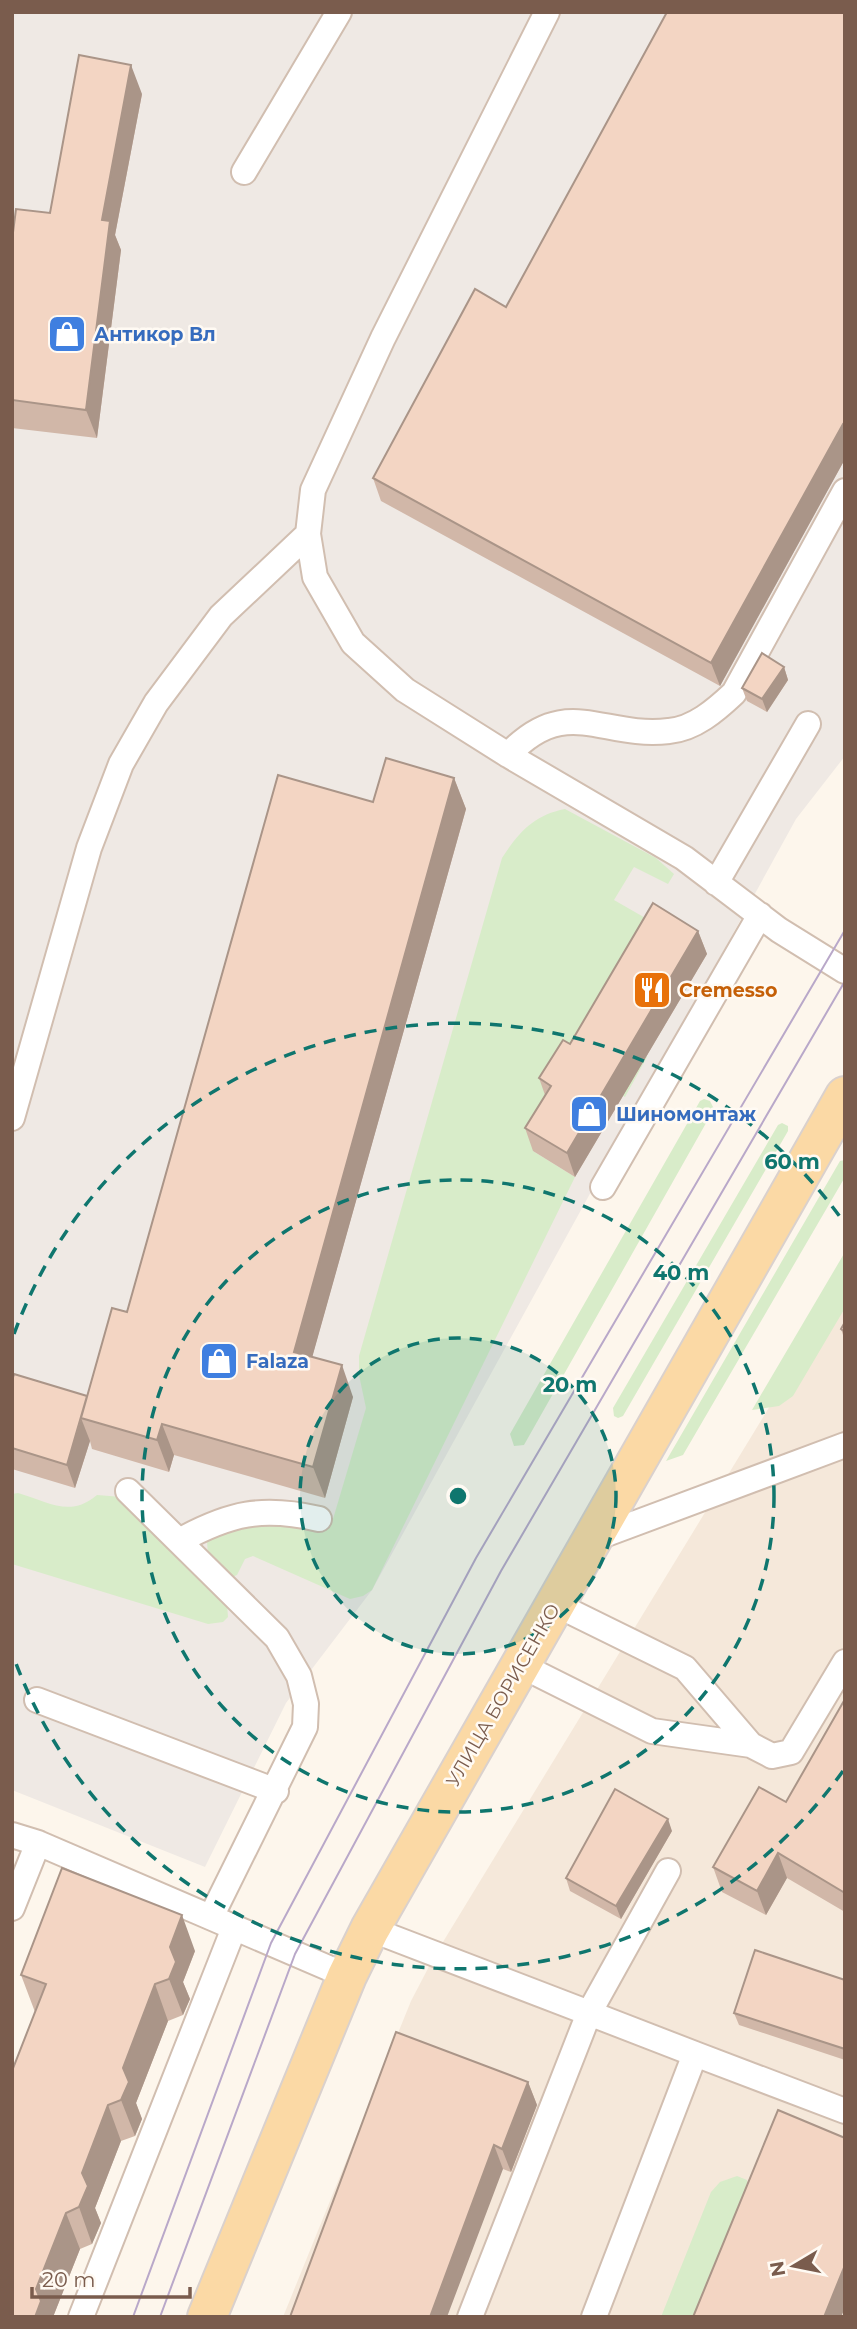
<svg xmlns="http://www.w3.org/2000/svg" width="857" height="2329" viewBox="0 0 857 2329" font-family="Montserrat,sans-serif">
  <style>
    .residential { fill: #f5e8da }
    .industrial { fill: #efe9e4 }
    .green { fill: #d8ecc9 }
    .lines { fill: none; stroke-linecap: round; stroke-linejoin: round }
    .service-casing { stroke: #d1beb0; stroke-width: 28 }
    .primary-casing { stroke: #dad1cd; stroke-width: 42 }
    .service { stroke: #fff; stroke-width: 24 }
    .primary { stroke: #fbd9a5; stroke-width: 38 }
    .tram { stroke: #b9a8c9; stroke-width: 2 }
    .wall { fill: #d1b7a8 }
    .shaded-wall { fill: #aa9588 }
    .building { fill: #f3d5c3; stroke: #aa9588; stroke-width: 2 }
    .ring { fill: none; stroke: #0f766e; stroke-width: 3.5; stroke-dasharray: 12 9 }
    .labels { text-anchor: middle; dominant-baseline: central; stroke-width: 5; stroke-linejoin: round; paint-order: stroke }
    .shop-label { font-size: 19px; font-weight: bold; fill: #366cbe; stroke: #fffaf3; text-anchor: start }
    .food-label { font-size: 19px; font-weight: bold; fill: #c56008; stroke: #fffaf3; text-anchor: start }
    .street-label { font-size: 19px; fill: #7a5c4d; stroke: #fffaf3 }
    .centre { fill: #0f766e; stroke: #fffaf3; stroke-width: 3.5 }
    .ring-label { font-size: 21px; text-anchor: middle; font-weight: bold; fill: #0f766e; stroke: #fffaf3; stroke-width: 5; stroke-linejoin: round; paint-order: stroke }
  </style>
  <rect width="100%" height="100%" fill="#fdf6ec"/>
  <path class="residential" d="M845,1283V2317H283L411,2001L435,1955Z"/>
  <path class="industrial" d="M12,12H845V756L796,819L372,1590L286,1703L205,1867L12,1790Z"/>
  <path class="green" d="M565,809L656,858L674,874L668,884L634,867L614,900L661,927L601,1029L647,1057L625,1097L571,1063L533,1151L575,1177L372,1590L363,1596L350,1599L253,1556L245,1559L237,1575L232,1577L208,1556L207,1541C237,1514 290,1525 327,1526L333,1519L366,1408L359,1375V1356L502,858C519,832 534,815 565,809Z
    M704,1099L710,1101L714,1109L524,1445L514,1446L510,1434L700,1101Z
    M782,1123L788,1126V1131L623,1416L618,1418L614,1416L613,1408L778,1125Z
    M845,1160V1177L683,1455L666,1461L840,1161Z
    M845,1252V1308L793,1396L779,1406L752,1410Z
    M18,1493C49,1502 70,1518 97,1495L122,1497L227,1604L228,1617L223,1622L208,1624L12,1564V1494Z
    M737,2176L747,2180L750,2192L702,2317H661L711,2192L720,2182Z"/>
  <g class="lines">
    <defs>
      <path id="service" d="M547,12L383,338L313,490L308,534L315,577L353,643L405,690L508,755L684,858L779,930L845,971
        M244,172L339,12
        M508,755C566,693 602,739 669,731C694,729 716,710 734,693L845,491
        M716,883L808,724
        M12,1118L89,848L121,764L156,703L221,616L308,534
        M603,1187L760,915
        M128,1491L277,1638L299,1676L306,1704L305,1727L211,1917
        M593,1539L845,1445
        M179,1541C230,1513 262,1506 319,1519
        M555,1604L685,1668L751,1745
        M520,1665L652,1731L751,1745L772,1756L791,1752L845,1662
        M37,1700L276,1791
        M12,1835L38,1843
        M12,1908L38,1843L347,1976
        M370,1929L589,2013L668,1871
        M695,2054L845,2111
        M81,2317L234,1928
        M470,2317L589,2013L695,2054L594,2317"/>
      <path id="primary" d="M207,2317L347,1976L370,1929L845,1096"/>
    </defs>
    <use href="#service" class="service-casing"/>
    <use href="#primary" class="primary-casing"/>
    <use href="#service" class="service"/>
    <use href="#primary" class="primary"/>
    <path class="tram" d="M133,2317L271,1943L476,1558L845,930
      M160,2317L295,1954L501,1571L845,981"/>
  </g>
  <path class="wall" d="M845,12V459L720,686L381,501L373,478Z
    M142,94L115,235L121,250L97,438L12,428V240L50,213Z
    M784,667L788,680L767,712L747,701L742,688Z
    M454,778L466,809L312,1357L353,1397L325,1498L174,1455L169,1472L92,1449L90,1441L75,1488L12,1469V1381L87,1396L127,1312L373,802Z
    M698,931L707,954L575,1177L533,1151L525,1128L545,1095L539,1078L570,1044Z
    M845,1322V1341L841,1329Z
    M845,1699V1912L787,1878L766,1915L722,1892L713,1867L786,1802Z
    M672,1831L621,1919L570,1891L566,1878Z
    M195,1951L183,1982L190,1999L183,2015L168,2021L136,2103L142,2119L135,2136L121,2141L95,2208L101,2223L92,2244L80,2249L53,2317H12L35,2012L21,1975Z
    M845,1980V2060L739,2025L734,2013Z
    M528,2082L537,2105L511,2172L503,2169L290,2317Z"/>
  <path class="shaded-wall" d="M131,65L142,94L115,235L121,250L97,438L86,410L102,220Z
    M843,424L845,429V459L720,686L711,663Z
    M784,667L788,680L767,712L762,699Z
    M454,778L466,809L305,1383L294,1352Z
    M698,931L707,954L575,1177L567,1153Z
    M342,1365L353,1397L325,1498L313,1467Z
    M88,1396L81,1418L90,1441L75,1488L67,1465Z
    M162,1424L174,1455L169,1472L157,1440Z
    M668,1819L672,1831L621,1919L616,1906Z
    M778,1853L787,1878L766,1915L757,1891Z
    M182,1915L195,1951L183,1982L190,1999L183,2015L169,1979L170,1947Z
    M155,1984L168,2021L136,2103L142,2119L135,2136L121,2100L123,2068Z
    M528,2082L537,2105L511,2172L502,2149Z
    M108,2105L121,2141L95,2208L101,2223L92,2244L79,2207L82,2173Z
    M494,2145L503,2169L447,2317H430Z
    M66,2213L80,2249L53,2317H35L36,2289Z
    M845,2265V2308L841,2317H824Z"/>
  <path class="building" d="M667,12H845V425L843,424L711,663L373,478L475,289L506,307Z
    M79,55L131,65L102,220L110,221L86,410L12,400V240L16,209L50,213Z
    M762,653L784,667L762,699L742,688Z
    M386,758L454,778L294,1352L342,1365L313,1467L162,1424L157,1440L81,1418L112,1308L127,1312L278,775L373,802Z
    M653,903L698,931L567,1153L525,1128L551,1086L539,1078L563,1040L570,1044Z
    M845,1322V1332L841,1329Z
    M14,1374L87,1396L67,1465L12,1448V1381Z
    M845,1699V1893L778,1853L757,1891L713,1867L759,1787L786,1802Z
    M615,1789L668,1819L616,1906L566,1878Z
    M62,1868L182,1915L170,1947L176,1962L169,1979L155,1984L123,2068L129,2082L121,2100L108,2105L82,2173L88,2186L79,2207L66,2213L36,2289L41,2301L35,2317H12V2071L46,1984L21,1975Z
    M755,1950L845,1980V2049L734,2013Z
    M396,2032L528,2082L502,2149L494,2145L430,2317H290Z
    M778,2110L845,2138V2265L824,2317H693Z"/>
  <circle cx="458" cy="1496" r="158" fill="#0f766e" fill-opacity=".12"/>
  <g class="ring">
    <circle cx="458" cy="1496" r="158"/>
    <circle cx="458" cy="1496" r="316"/>
    <path d="M843 1771A473 473 0 0 1 14 1658M14 1334A473 473 0 0 1 843 1221"/>
  </g>
  <defs>
    <symbol id="shop-square" viewBox="-11 -11 22 22"><rect x="-9" y="-9" width="18" height="18" rx="4" fill="#3f7fe0" stroke="#fffaf3"/><path d="M-5-2.5h2.3a2.7 3.5 0 0 1 5.4 0H5L5.5 6h-11ZM-1.5-2.5h3a1.5 2.3 0 0 0-3 0Z" fill="#fff"/></symbol>
    <symbol id="restaurant-square" viewBox="-11 -11 22 22"><rect x="-9" y="-9" width="18" height="18" rx="4" fill="#e8710a" stroke="#fffaf3"/><path d="M-5-6h1v4h1v-4h1v4h1v-4h1v5L-1.5 .5V6h-2V.5L-5-1ZM5-6V6H3V1.5H1.5Q1.5-4 5-6Z" fill="#fff"/></symbol>
  </defs>
  <g fill-rule="evenodd">
    <use href="#shop-square" x="45" y="312" width="44" height="44"/>
    <use href="#restaurant-square" x="630" y="968" width="44" height="44"/>
    <use href="#shop-square" x="567" y="1092" width="44" height="44"/>
    <use href="#shop-square" x="197" y="1339" width="44" height="44"/>
  </g>
  <g class="labels">
    <g class="shop-label">
      <text x="94" y="334">Антикор Вл</text>
      <text x="616" y="1114">Шиномонтаж</text>
      <text x="246" y="1361">Falaza</text>
    </g>
    <g class="food-label">
      <text x="679" y="990">Cremesso</text>
    </g>
    <g class="street-label">
      <text transform="translate(503 1695) rotate(-60)">УЛИЦА БОРИСЕНКО</text>
    </g>
  </g>
  <circle cx="458" cy="1496" r="10" class="centre"/>
  <g class="ring-label">
    <text x="792" y="1169">60 m</text>
    <text x="681" y="1280">40 m</text>
    <text x="570" y="1392">20 m</text>
  </g>
  <rect width="857" height="2329" fill="none" stroke="#7a5c4d" stroke-width="28"/>
  <g transform="translate(794 2266) rotate(260)" stroke="#fffaf3" stroke-width="5" paint-order="stroke">
  <path d="M0-5L12 26L0 18L-12 26Z" fill="#7a5c4d"/>
  <text y="-10" font-size="19" font-weight="bold" text-anchor="middle" fill="#7a5c4d">N</text>
  </g>
  <path d="M32 2287v10h158v-10" fill="none" stroke="#7a5c4d" stroke-width="3.5"/>
  <text x="42" y="2287" font-size="21" fill="#7a5c4d" stroke="#fffaf3" stroke-width="5" paint-order="stroke">20 m</text>
</svg>
